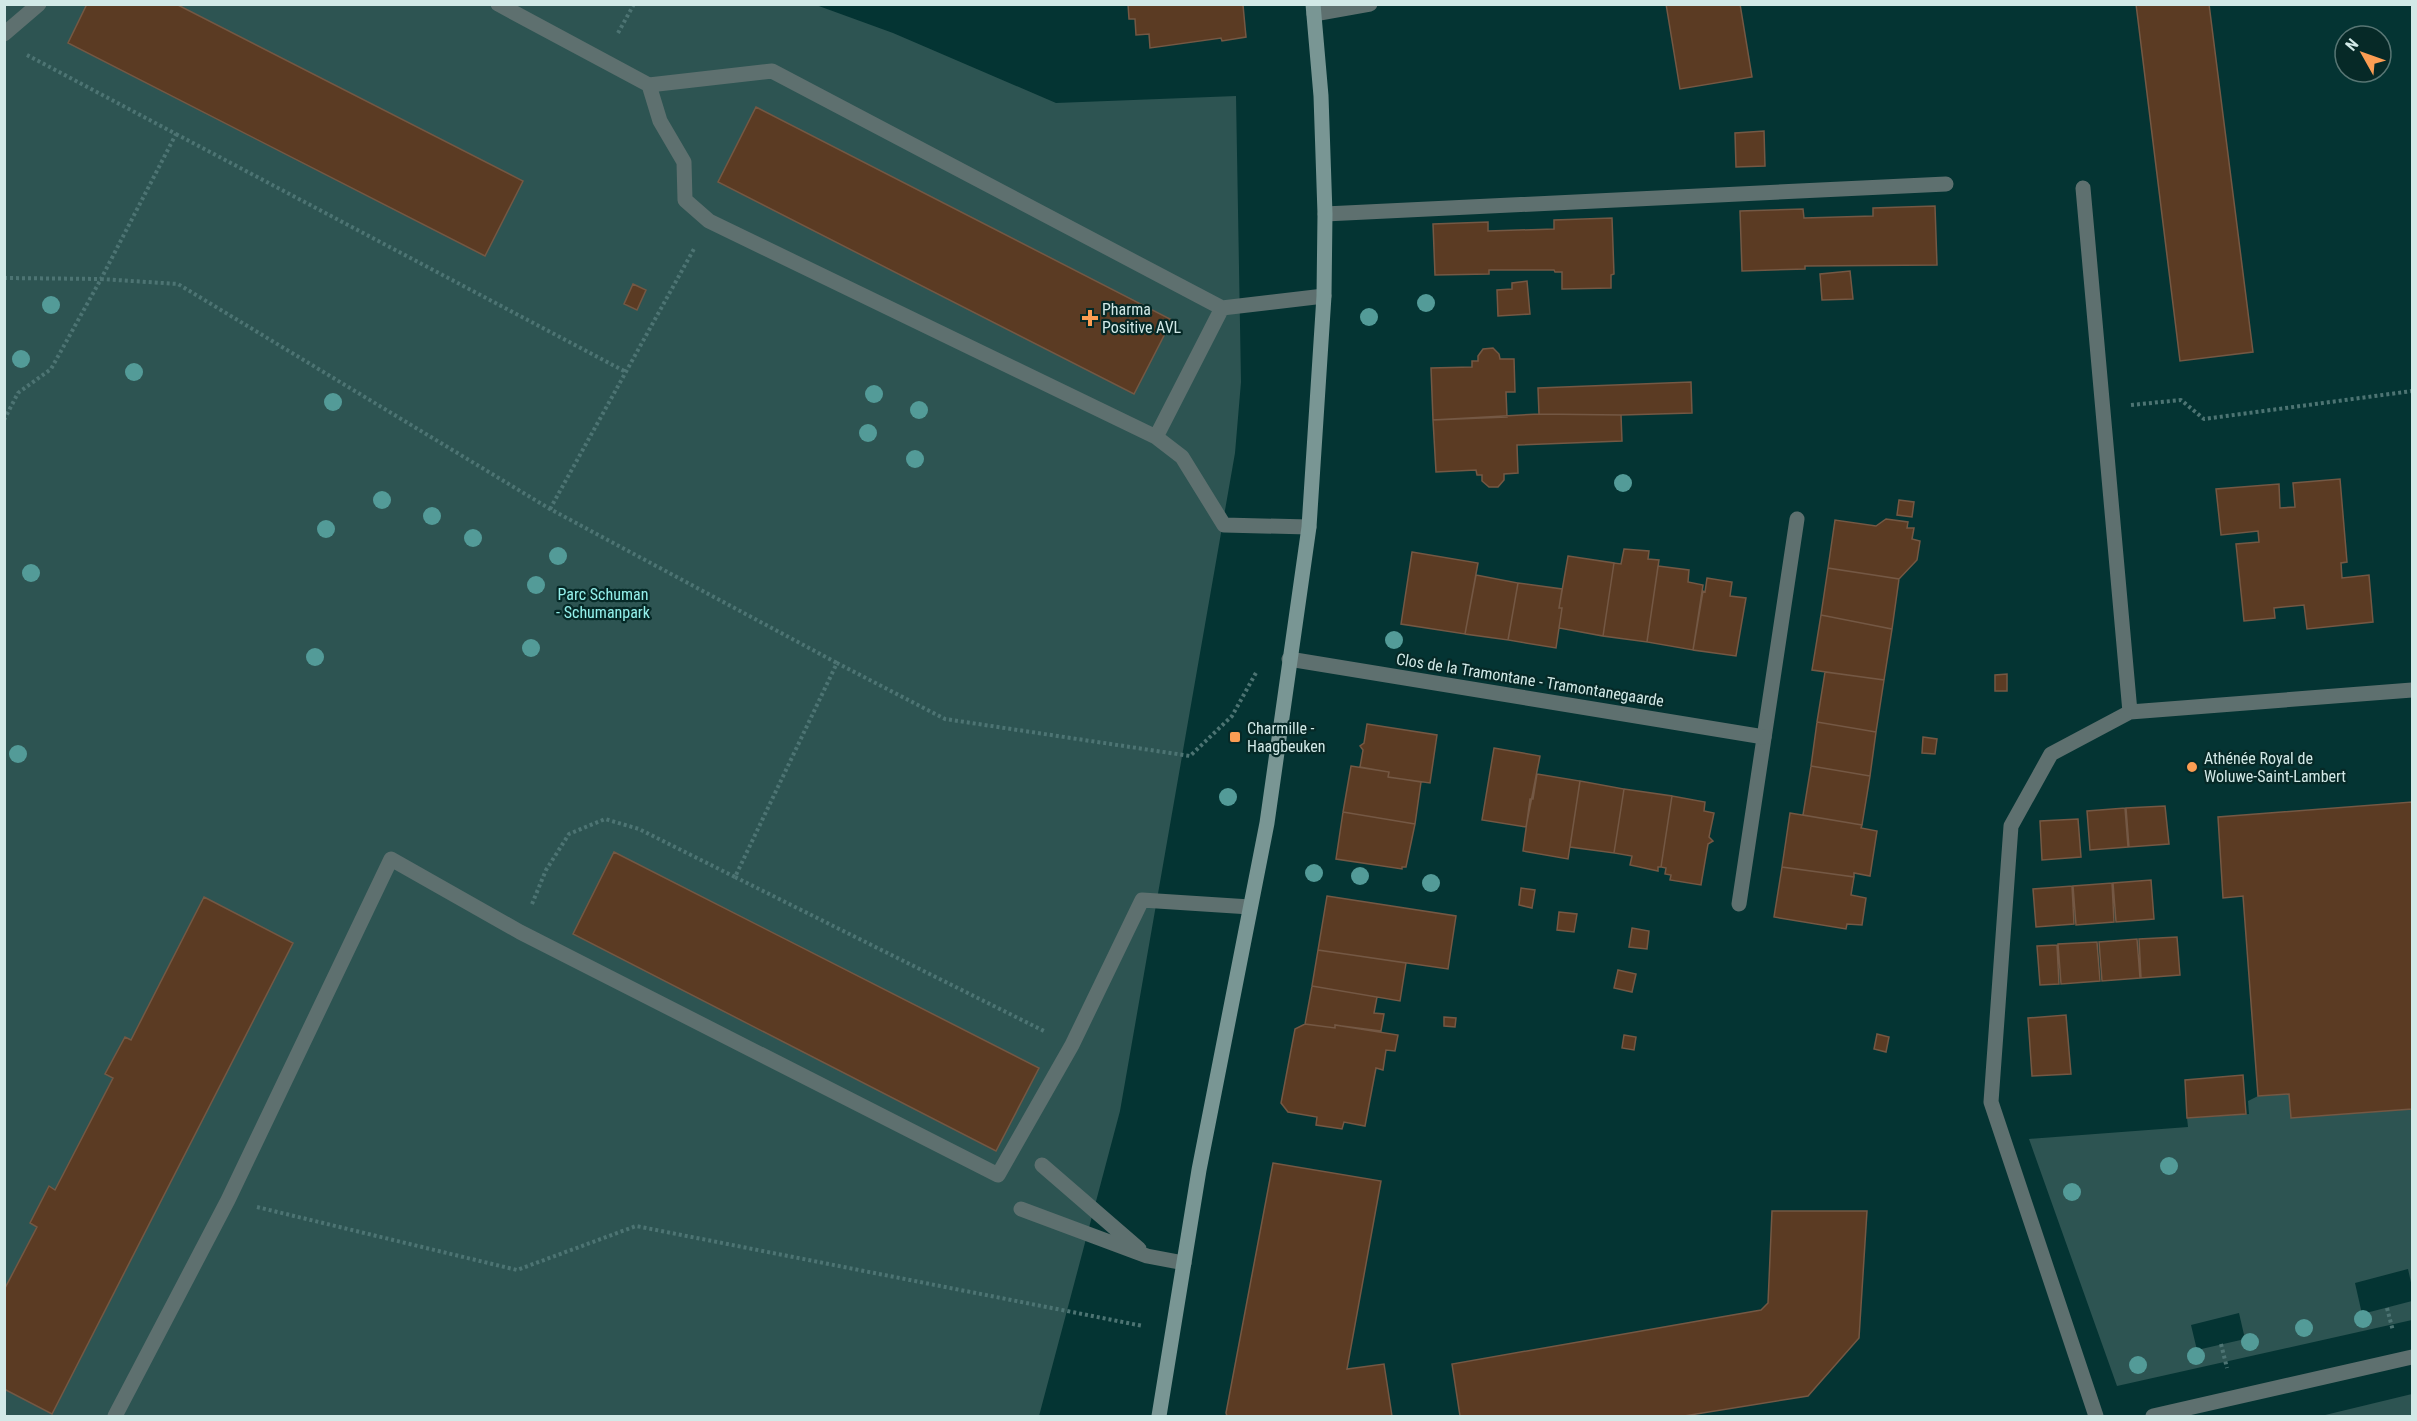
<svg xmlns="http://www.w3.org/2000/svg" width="2417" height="1421" viewBox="0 0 2417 1421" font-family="'Roboto Condensed',sans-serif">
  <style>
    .green { fill: #2d5452; fill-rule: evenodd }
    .building { fill: #5b3b23; stroke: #745844; stroke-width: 1.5 }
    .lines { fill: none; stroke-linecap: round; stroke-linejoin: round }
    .path { stroke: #4d7473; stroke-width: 4; stroke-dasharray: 3 3; stroke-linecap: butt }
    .lane { stroke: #5e706f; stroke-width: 15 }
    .street { stroke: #5e706f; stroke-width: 15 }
    .secondary { stroke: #799694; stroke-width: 15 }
    .tree { fill: #539b98 }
    .poi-dot { fill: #fc9d53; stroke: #062927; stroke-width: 2 }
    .labels { text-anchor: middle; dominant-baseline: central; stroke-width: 4.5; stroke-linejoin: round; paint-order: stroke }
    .poi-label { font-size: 16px; fill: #d2e9e7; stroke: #062927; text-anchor: start }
    .park-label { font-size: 16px; fill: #94f0eb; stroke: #062927 }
    .street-label { font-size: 16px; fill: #d2e9e7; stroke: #062927 }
  </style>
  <rect width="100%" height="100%" fill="#043433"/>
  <path class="green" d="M5,5H816L893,33L1056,103L1236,96L1241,382L1235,453L1120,1111L1039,1416H5Z
    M2289,1094L2291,1118L2412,1109V1287L2408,1269L2355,1283L2362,1314L2412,1301V1320L2117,1386L2029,1139L2188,1127L2187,1118L2249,1114L2248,1101L2258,1096ZM2239,1313L2245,1339L2197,1350L2191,1325Z
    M2412,1394V1416H2321Z"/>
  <path class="building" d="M87,4H176L523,181L485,256L68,43Z
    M1128,4L1243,5L1246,37L1222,41L1221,38L1150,48L1149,34L1136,35L1135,19H1129Z
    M1666,4H1740L1752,77L1680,89Z
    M2136,4H2209L2253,352L2180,361Z
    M756,107L1172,320L1134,394L718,182Z
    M1764,131L1765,166L1736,167L1735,133Z
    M1935,206L1937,265L1805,266V269L1742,271L1740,211L1803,209L1804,218L1873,216V208Z
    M1612,218L1614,274L1611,275V288L1562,289V272H1555L1554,270H1489V274L1435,275L1433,224L1488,222V231L1554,229V220Z
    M1850,271L1853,299L1822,300L1820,274Z
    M1527,281L1530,314L1498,316L1497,290L1512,289V283Z
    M633,284L646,290L637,310L624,304Z
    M1493,348L1499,354L1500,359H1514L1515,392H1506L1507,417L1433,420L1431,368L1472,367V361H1478V356L1483,349Z
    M1691,382L1692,413L1621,415L1539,414L1538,388Z
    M1539,414L1621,415L1622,441L1517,445L1518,473L1504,474V480L1498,487H1489L1482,481V475H1477L1476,470L1436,472L1433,420Z
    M2340,479L2347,562L2341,563L2342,578L2369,575L2373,622L2307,629L2304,605L2274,608L2275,618L2244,621L2236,544L2259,542L2258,531L2221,535L2216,489L2279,484L2280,508L2295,507L2293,483Z
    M1899,500L1914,502L1912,517L1897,515Z
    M1886,519L1908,522L1907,528H1914L1912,539L1920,541L1917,560L1899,579L1828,568L1835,520L1876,526Z
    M1624,549L1649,551L1648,559L1659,560L1647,642L1603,636L1614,563L1621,564Z
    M1412,552L1478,563L1465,634L1401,624Z
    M1568,556L1614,563L1603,636L1559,628L1562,608H1559Z
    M1658,566L1689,570L1688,582L1703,585L1693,650L1647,642Z
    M1828,568L1899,579L1892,629L1821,615Z
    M1476,575L1518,583L1508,640L1465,634Z
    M1707,578L1732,582L1730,596L1746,598L1736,656L1693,650L1703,591L1705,592Z
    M1518,583L1562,589L1559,608H1562L1556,648L1508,640Z
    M1821,615L1892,629L1884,680L1812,670Z
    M1825,672L1884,680L1876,732L1817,722Z
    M2007,674V691H1995V675Z
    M1817,722L1876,732L1870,776L1811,766Z
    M1367,724L1437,735L1430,783L1388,777L1389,772L1360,767L1363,750L1360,746L1364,743Z
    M1923,737L1937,739L1935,754L1922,753Z
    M1494,748L1540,756L1526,827L1482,820Z
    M1351,766L1389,772L1388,777L1421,782L1415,824L1343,812Z
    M1811,766L1870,776L1862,825L1803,815Z
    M1537,774L1580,781L1568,859L1523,851L1530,799H1533Z
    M1580,781L1624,789L1614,853L1570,847Z
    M1624,789L1672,796L1661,867H1658V871L1630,865L1632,856L1614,853Z
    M1672,796L1705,802L1704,811L1714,813L1709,837L1713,841L1708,844L1701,885L1670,880L1671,875L1665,874L1666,868L1661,867Z
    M2412,802V1109L2291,1118L2289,1094L2258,1096L2243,896L2223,898L2218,817Z
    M2165,806L2169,844L2129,847L2126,808Z
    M2125,808L2128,847L2090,850L2087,811Z
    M1343,812L1415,824L1406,867H1402V869L1336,859Z
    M1790,813L1862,825L1861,828L1877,831L1870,876L1854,873V877L1782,867Z
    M2078,819L2081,857L2042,860L2040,821Z
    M614,852L1039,1068L996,1151L573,934Z
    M1782,867L1854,877L1851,895L1866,898L1862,925L1847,924L1846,929L1774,917Z
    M2151,880L2154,919L2116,922L2113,883Z
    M2112,883L2114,922L2076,925L2073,886Z
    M2072,886L2074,924L2036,927L2033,889Z
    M1521,888L1535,890L1532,908L1519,905Z
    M1327,896L1456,916L1448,969L1318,950Z
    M204,897L293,943L52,1414L4,1389V1290L37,1227L30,1223L49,1186L55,1190L113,1078L105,1074L125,1037L131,1040Z
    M1559,912L1577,914L1574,932L1557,930Z
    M1632,928L1649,931L1647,949L1629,947Z
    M2177,937L2180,975L2141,978L2139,939Z
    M2137,939L2140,978L2102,981L2099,942Z
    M2097,942L2100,981L2061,984L2058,944Z
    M2057,945L2059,984L2040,985L2037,946Z
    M1318,950L1406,963L1400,1001L1312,986Z
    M1618,970L1636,974L1632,992L1614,988Z
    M1312,986L1377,997L1374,1013L1384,1014L1381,1031L1335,1025V1028L1305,1024Z
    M2066,1015L2071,1074L2032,1076L2028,1018Z
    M1444,1017L1456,1018L1455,1027L1444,1026Z
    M1305,1024L1335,1028V1025L1398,1035L1395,1051L1386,1050L1383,1070L1376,1068L1365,1126L1344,1122L1342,1129L1316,1125L1317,1117L1288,1112L1281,1103L1295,1029Z
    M1877,1034L1889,1037L1886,1052L1874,1049Z
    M1624,1035L1636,1037L1634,1050L1622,1048Z
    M2243,1075L2246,1114L2187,1118L2185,1080Z
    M1273,1163L1381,1181L1347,1369L1384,1364L1392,1416H1227L1226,1413Z
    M1772,1211H1867L1859,1338L1808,1396L1684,1416H1460L1452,1364L1761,1310L1768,1303Z"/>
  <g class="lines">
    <path class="path" d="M618,33L634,4
      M176,134L626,372
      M4,278L101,279L176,134L27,55
      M2131,405L2181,400L2204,419L2412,391
      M4,420L18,393L51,369L101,279L178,284L550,509L837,663
      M550,509L695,247
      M735,877L1046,1032
      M532,904L546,870L569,834L605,819L639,829L735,877L837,663L945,719L1190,756L1232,716L1257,671
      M257,1207L517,1270L636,1226L1143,1326
      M2387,1308L2393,1331
      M2221,1344L2227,1368"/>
    <path class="lane" d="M498,4L649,85L660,121L684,162L685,200L709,221L1156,437L1222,308
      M1314,14L1370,4
      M4,34L39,4
      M649,85L772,71L1222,308L1324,296
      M2083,188L2130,712
      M1325,214L1946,184
      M1156,437L1182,457L1224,525L1309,527
      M1739,904L1797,519
      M1042,1165L1139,1249
      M1021,1209L1147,1256L1184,1263
      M115,1416L228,1200L391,859L520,932L998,1175L1072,1045L1142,900L1250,907
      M2096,1416L1991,1102L2011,826L2051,754L2130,712L2412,690"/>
    <path class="street" d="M1289,659L1764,737
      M2153,1416L2412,1357"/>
    <path class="secondary" d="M1159,1416L1199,1170L1267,823L1309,527L1324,296L1325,214L1321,96L1313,4"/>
  </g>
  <g class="tree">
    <circle cx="1426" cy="303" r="9"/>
    <circle cx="51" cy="305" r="9"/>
    <circle cx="1369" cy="317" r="9"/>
    <circle cx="21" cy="359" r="9"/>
    <circle cx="134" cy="372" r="9"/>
    <circle cx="874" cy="394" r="9"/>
    <circle cx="333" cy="402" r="9"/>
    <circle cx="919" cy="410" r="9"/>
    <circle cx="868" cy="433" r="9"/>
    <circle cx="915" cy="459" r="9"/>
    <circle cx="1623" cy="483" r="9"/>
    <circle cx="382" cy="500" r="9"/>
    <circle cx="432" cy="516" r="9"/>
    <circle cx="326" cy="529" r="9"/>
    <circle cx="473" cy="538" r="9"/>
    <circle cx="558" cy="556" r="9"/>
    <circle cx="31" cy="573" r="9"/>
    <circle cx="536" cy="585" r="9"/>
    <circle cx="1394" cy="640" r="9"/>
    <circle cx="531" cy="648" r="9"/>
    <circle cx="315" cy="657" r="9"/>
    <circle cx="18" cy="754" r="9"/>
    <circle cx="1228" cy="797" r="9"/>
    <circle cx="1314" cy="873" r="9"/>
    <circle cx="1360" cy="876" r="9"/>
    <circle cx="1431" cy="883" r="9"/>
    <circle cx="2169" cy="1166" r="9"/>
    <circle cx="2072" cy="1192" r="9"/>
    <circle cx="2363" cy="1319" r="9"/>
    <circle cx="2304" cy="1328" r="9"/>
    <circle cx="2250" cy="1342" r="9"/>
    <circle cx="2196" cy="1356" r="9"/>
    <circle cx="2138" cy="1365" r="9"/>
  </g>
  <g class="poi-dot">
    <path d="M1087 309h6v6h6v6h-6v6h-6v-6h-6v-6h6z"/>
    <rect x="1229" y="731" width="12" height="12" rx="3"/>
    <circle cx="2192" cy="767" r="6"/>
  </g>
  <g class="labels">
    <g class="poi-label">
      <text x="1102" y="309">Pharma<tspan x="1102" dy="18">Positive AVL</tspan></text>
      <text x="1247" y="728">Charmille -<tspan x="1247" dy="18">Haagbeuken</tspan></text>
      <text x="2204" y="758">Athénée Royal de<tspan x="2204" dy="18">Woluwe-Saint-Lambert</tspan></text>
    </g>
    <g class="park-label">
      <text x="603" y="594">Parc Schuman<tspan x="603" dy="18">- Schumanpark</tspan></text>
    </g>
    <g class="street-label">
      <text transform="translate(1530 680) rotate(9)">Clos de la Tramontane - Tramontanegaarde</text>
    </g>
  </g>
  <rect width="2417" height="1421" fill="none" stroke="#d2e9e7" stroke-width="12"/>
  <g transform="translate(2363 54) rotate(310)"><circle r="28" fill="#062927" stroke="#587674" stroke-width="1.5"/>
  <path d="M0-4.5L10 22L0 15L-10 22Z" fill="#fc9d53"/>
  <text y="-9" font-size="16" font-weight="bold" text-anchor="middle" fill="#d2e9e7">N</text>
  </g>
</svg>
